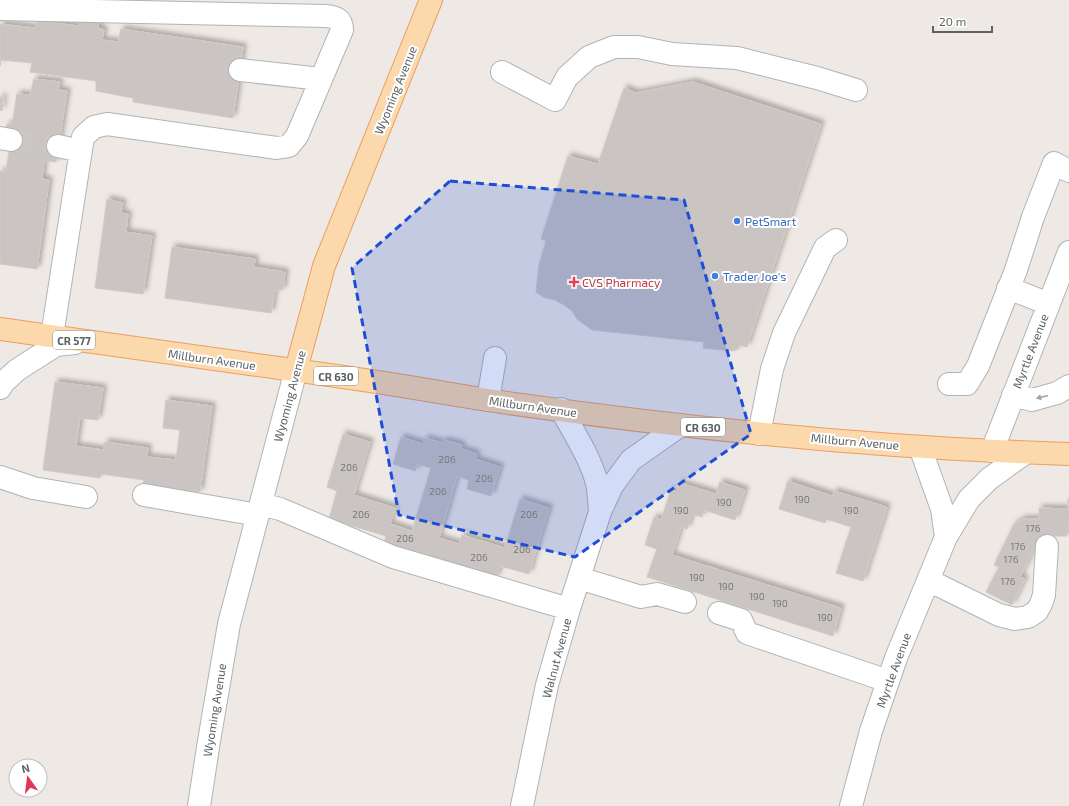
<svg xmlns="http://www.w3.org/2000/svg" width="1069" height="806" viewBox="0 0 1069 806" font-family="'Exo 2',sans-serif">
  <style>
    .building { fill: #cac4c2; stroke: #d3c9c3; filter: url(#shadow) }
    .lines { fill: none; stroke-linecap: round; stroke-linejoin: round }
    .minor-tunnel { stroke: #cac7c4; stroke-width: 22; stroke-dasharray: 22 11; stroke-linecap: butt }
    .minor-casing { stroke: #b0b4b6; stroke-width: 24 }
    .major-casing { stroke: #ec9e5f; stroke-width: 24 }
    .minor { stroke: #fff; stroke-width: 22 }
    .major { stroke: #fcd9ac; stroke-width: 22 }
    .oneway { fill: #9da1a2 }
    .marked { fill: #1d4ed8; fill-opacity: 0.2; stroke: #1d4ed8; stroke-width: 3; stroke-dasharray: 8 5; stroke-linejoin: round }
    .shop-dot { fill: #3f7fe0; stroke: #fff; stroke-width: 1.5 }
    .health-dot { fill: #e0444e; stroke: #fff; stroke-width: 1.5 }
    .labels { text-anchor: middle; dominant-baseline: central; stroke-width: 4; stroke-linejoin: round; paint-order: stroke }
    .number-label { font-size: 10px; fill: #787a7c }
    .shield { fill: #fff; stroke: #8d9192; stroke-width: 1 }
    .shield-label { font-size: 11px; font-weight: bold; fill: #5c6264 }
    .street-label { font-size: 12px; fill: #5c6264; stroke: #fff }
    .shop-label { font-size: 12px; fill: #366cbe; stroke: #fff; text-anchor: start }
    .health-label { font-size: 12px; fill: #be3a42; stroke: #fff; text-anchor: start }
  </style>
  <defs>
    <filter id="shadow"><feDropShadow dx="3.5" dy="-3.5" stdDeviation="2" flood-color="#0004"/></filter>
  </defs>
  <rect width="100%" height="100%" fill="#eee9e4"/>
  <path class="building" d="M80,19L99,21L98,28L104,30L102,40L118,42L121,29L243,47L233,118L133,102V98L96,91V81L30,72L32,63L1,60L0,66V24L35,28L37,21L78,26Z
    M34,79L60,82L58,90L67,91L56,162L44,161L42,179L49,180L37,269L0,264V171L6,172L11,138L6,136L7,124L12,125L17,94L30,95Z
    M693,82L821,124L747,347L739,345L738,349L733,351L703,348L704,342L592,330L577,319L572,311L564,305L555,300L543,297L536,292L539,265L546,241L541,239L568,156L598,164L624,88L636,93Z
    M0,97H3L2,111L0,110Z
    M107,199L123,203L121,213L128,214L126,232L152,236L143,294L95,288Z
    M172,247L255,259L254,267L285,272L283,290H275L271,313L165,298Z
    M55,382L103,388L98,420L80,418L76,446L104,450L105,442L148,448L147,457L176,460L180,430L163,428L166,400L212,406L200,492L143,485L144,480L101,474L100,478L43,470Z
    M343,434L370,442L354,495L395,508L390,524L412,531L431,468L417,464L415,471L393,464L401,437L423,444L425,438L443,443L444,440L462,445L461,449L477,454L475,459L500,467L491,496L467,489L469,480L457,476L439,538L459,544L462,535L505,548L520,499L549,508L529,574L500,566L496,578L384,544L386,536L329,519L337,491L327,487Z
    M788,481L833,496L834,491L887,507L863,581L836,573L851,527L826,519L825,523L779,509Z
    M720,482L745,490L735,520L704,510L702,517L692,514L687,529L681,527L672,555L841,608L833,636L647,577L657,549L645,545L654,517L661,520L671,490L677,492L680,483L716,494Z
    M1068,499H1069V525H1068L1067,536H1039V546H1035L1020,577L1025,579L1012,605L986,592L999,567L994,565L1014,524L1023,519H1039V508L1068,509Z"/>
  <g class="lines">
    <path class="minor-tunnel" d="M11,140L58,146"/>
    <defs>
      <path id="minor" d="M0,9L326,16C336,17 342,19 342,30L297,136L289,146L277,148L107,124L94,127L83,137L52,336
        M240,70L321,79
        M502,72L555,100L567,77L589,57L614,47H638L672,54L737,58L817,78L856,90
        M0,138L11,140
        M58,146L81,151
        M1008,288L1049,304
        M949,384H967L978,366L1016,270L1033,217L1054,163L1069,171
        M0,388L3,383L17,370L56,345L75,343
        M1013,395L1032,400L1057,393L1069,386
        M488,400L495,358
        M561,409C574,433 590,457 597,483C599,492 599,502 600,511
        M759,434L772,369L784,333L825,248L836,240
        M992,451L1069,252
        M0,477L33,488L86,497
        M144,495L258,515
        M261,504L280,509L393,557L569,609
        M946,537L969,499L989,479L1025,453
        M579,578L641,597L657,594L685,602
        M928,580L999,615L1015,619L1028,617L1037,611L1041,604L1044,595L1047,546
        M719,613L741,620L747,633L888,681
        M199,806L209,741L229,624L296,370
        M522,806L547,685L569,609L600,512L612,486L631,460L681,425
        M851,806L871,731L896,658L946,537L942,509L920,447"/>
      <path id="major" d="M0,329C107,344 214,358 322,374C377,381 432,391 487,400C680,428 874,448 1069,454
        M296,370L324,266L431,0"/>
    </defs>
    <use href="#minor" class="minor-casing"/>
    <use href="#major" class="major-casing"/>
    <use href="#minor" class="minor"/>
    <use href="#major" class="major"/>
  </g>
  <defs><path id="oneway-solid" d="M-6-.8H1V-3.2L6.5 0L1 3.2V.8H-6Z"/></defs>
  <use class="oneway" href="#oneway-solid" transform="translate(1042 397) rotate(166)"/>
  <path class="marked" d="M450,181L684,200L751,434L575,557L399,515L352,268Z"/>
  <g class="shop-dot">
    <circle cx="737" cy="221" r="4"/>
    <circle cx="715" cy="276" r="4"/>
  </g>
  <path class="health-dot" d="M572 276h4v4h4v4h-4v4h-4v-4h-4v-4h4z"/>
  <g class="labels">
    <g class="number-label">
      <text x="447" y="459">206</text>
      <text x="349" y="467">206</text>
      <text x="484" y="478">206</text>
      <text x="438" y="491">206</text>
      <text x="802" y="499">190</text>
      <text x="724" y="502">190</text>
      <text x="681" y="510">190</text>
      <text x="851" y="510">190</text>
      <text x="361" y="514">206</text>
      <text x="529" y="514">206</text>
      <text x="1033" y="528">176</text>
      <text x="405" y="538">206</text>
      <text x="1018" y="546">176</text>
      <text x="522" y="549">206</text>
      <text x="479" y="557">206</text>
      <text x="1011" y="559">176</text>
      <text x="697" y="577">190</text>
      <text x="1008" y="581">176</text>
      <text x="726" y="586">190</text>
      <text x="757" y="596">190</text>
      <text x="780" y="603">190</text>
      <text x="825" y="617">190</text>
    </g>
    <g class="shield">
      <rect x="53" y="331" width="42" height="18" rx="3"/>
      <rect x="314" y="367" width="44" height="18" rx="3"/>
      <rect x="681" y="418" width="44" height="18" rx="3"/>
    </g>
    <g class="shield-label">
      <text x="74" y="340">CR 577</text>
      <text x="336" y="376">CR 630</text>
      <text x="703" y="427">CR 630</text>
    </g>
    <g class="street-label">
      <text transform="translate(395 90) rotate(-68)">Wyoming Avenue</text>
      <text transform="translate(1030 351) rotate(-69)">Myrtle Avenue</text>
      <text transform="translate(212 359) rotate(8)">Millburn Avenue</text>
      <text transform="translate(289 396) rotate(-75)">Wyoming Avenue</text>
      <text transform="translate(533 406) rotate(8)">Millburn Avenue</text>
      <text transform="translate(855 441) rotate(5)">Millburn Avenue</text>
      <text transform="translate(556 658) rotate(-75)">Walnut Avenue</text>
      <text transform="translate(893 670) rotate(-70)">Myrtle Avenue</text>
      <text transform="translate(214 710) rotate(-81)">Wyoming Avenue</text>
    </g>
    <g class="shop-label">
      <text x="745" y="221">PetSmart</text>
      <text x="723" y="276">Trader Joe's</text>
    </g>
    <g class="health-label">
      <text x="582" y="282">CVS Pharmacy</text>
    </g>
  </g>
  <g transform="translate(28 778) rotate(346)"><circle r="19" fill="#ffffff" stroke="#bec0c1"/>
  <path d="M0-3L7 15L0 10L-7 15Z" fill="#e23658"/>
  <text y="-6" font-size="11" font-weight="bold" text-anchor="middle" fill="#5c6264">N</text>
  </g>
  <path d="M933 26v6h59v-6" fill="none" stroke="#5c6264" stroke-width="2"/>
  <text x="939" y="26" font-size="12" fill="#5c6264" stroke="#ffffff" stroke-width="3" paint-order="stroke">20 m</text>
</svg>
